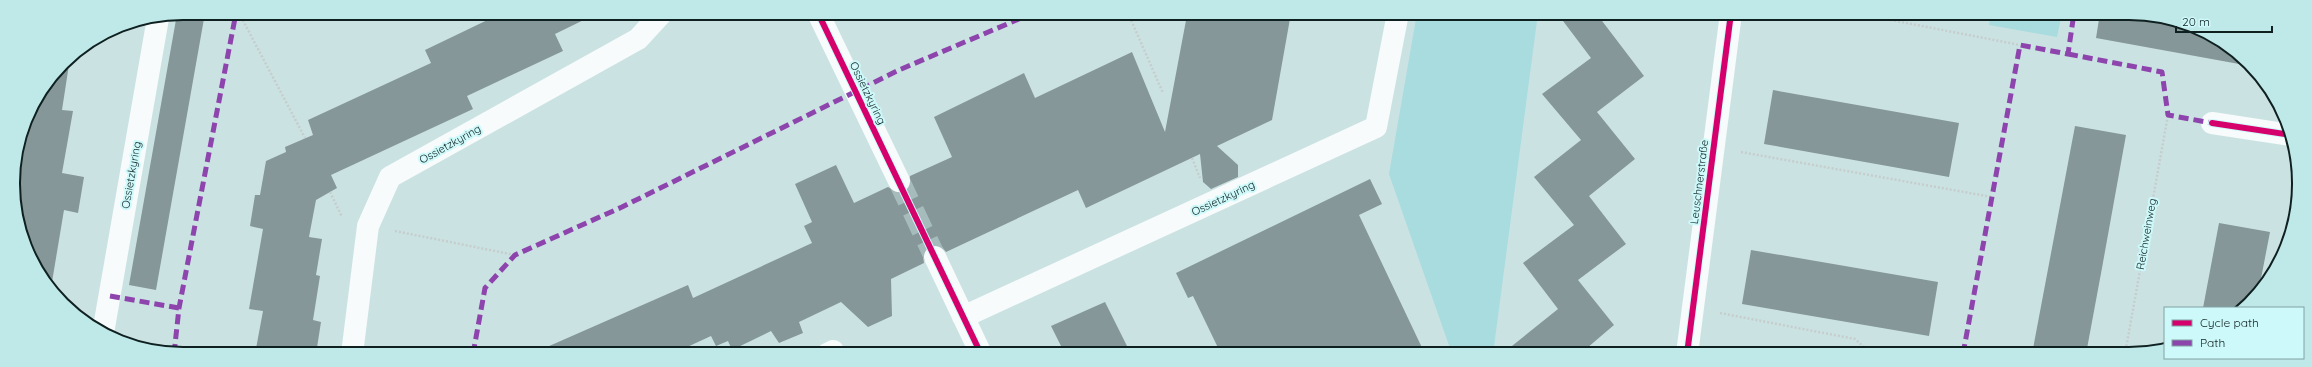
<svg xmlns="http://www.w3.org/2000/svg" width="2312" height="367" viewBox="0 0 2312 367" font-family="Quicksand,sans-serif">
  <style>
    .green { fill: #a8dcde }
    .building { fill: #859798 }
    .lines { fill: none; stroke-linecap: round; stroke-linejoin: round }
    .minor-tunnel { stroke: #a5bbbc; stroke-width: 22; stroke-dasharray: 22 11; stroke-linecap: butt }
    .path { stroke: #c6cdcd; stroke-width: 2.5; stroke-dasharray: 2 2; stroke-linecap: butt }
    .minor { stroke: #f7fbfb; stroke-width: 22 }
    .quiet { stroke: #8e44ad; stroke-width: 5; stroke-dasharray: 10 5; stroke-linecap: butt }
    .cycleway-casing { stroke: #cef9fa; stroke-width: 8 }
    .cycleway { stroke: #d6006c; stroke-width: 6 }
    .labels { text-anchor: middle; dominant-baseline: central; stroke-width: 4; stroke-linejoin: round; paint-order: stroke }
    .street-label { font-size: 11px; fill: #0f2020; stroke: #cef9fa }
    .rim { fill: none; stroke: #0f2020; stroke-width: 2 }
  </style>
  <rect width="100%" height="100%" fill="#cbe2e3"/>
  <path class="green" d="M1417,13H1538L1493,354H1452L1389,174Z
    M1991,13H2062L2057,37L1989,25Z"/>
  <path class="building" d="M184,13H205L156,290L129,285L177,14Z
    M502,13H598L555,34L563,51L467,96L473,109L331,175L337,188L316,200L309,237L322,239L316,275L320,276L313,320L321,322L316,354H255L263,311L249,309L263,229L250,226L255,195H260L266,161L286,152L285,147L313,135L308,120L431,63L425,50Z
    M1216,13H1291L1272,120L1217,146L1238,165V177L1211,189L1203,182L1200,154L1086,208L1078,190L946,252L942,247L930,246L925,250L923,256L924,263L891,279L892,316L868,327L841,302L799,322L803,333L779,343L771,331L732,350L728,341L716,346L711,336L672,354H531L688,285L693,298L812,243L804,226L812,222L795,184L836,165L854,203L888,187L898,193L905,192L910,188V176L952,157L934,117L1024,73L1035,98L1132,52L1165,132L1187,15L1215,21Z
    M1557,13H1596L1644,76L1597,112L1635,159L1589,196L1626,244L1578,280L1614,325L1580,354H1502L1558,309L1523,263L1574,225L1534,177L1581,140L1542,94L1591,58Z
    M2100,13H2140L2204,31L2250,66L2096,38Z
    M70,58L62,110L73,111L62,173L84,177L78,213L64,210L51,288L22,239L13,173L26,118L63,63Z
    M1773,90L1959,123L1949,177L1764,144Z
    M2075,126L2126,135L2102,268L2086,354H2032Z
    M1370,179L1382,204L1359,215L1425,354H1221L1193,296L1188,298L1176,273Z
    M2219,223L2270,232L2259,289L2249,304L2244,308H2203Z
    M1751,250L1938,282L1929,336L1742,304Z
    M1105,302L1131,354H1065L1051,326Z"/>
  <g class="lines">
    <path class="minor-tunnel" d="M899,181L935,257"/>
    <path class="path" d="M239,13L305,138
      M1128,13L1163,93
      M1855,13L2020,45
      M1741,152L1992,197
      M1192,158L1200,178
      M330,192L342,217
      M395,231L515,255
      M1720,313L1855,339L1872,354
      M2125,354L2168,115"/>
    <path class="minor" d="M818,13L899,181
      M2212,123L2291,135
      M935,257L981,354
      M963,317L1376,127L1398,13
      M103,333L158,18
      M352,354L368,226L390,177L638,39L662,13
      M827,354L833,351L834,354
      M1687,354L1731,13"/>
    <path class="quiet" d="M2068,54L2162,72L2168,115L2212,123
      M110,296L179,308
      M174,354L179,308L236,13
      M473,354L485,288L515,255L622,207L899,70L1033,13
      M1963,354L2020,45L2068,54L2074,13"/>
    <defs>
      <path id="cycleway" d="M818,13L981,354
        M2212,123L2291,135
        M1687,354L1731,13"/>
    </defs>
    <use href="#cycleway" class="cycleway-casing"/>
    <use href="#cycleway" class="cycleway"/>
  </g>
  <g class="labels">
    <g class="street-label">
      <text transform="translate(868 93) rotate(64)">Ossietzkyring</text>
      <text transform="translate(450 144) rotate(-29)">Ossietzkyring</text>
      <text transform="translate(131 175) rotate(-80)">Ossietzkyring</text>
      <text transform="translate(1699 182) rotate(-83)">Leuschnerstraße</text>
      <text transform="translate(1223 198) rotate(-25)">Ossietzkyring</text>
      <text transform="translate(2146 234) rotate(-80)">Reichweinweg</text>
    </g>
  </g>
  <path d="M0 0H2312V367H0ZM183 20H2129A163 163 0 0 1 2292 183V184A163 163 0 0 1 2129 347H183A163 163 0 0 1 20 184V183A163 163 0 0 1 183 20Z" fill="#bfe8e9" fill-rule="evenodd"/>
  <path class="rim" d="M183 20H2129A163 163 0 0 1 2292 183V184A163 163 0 0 1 2129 347H183A163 163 0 0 1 20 184V183A163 163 0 0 1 183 20Z"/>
  <rect x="2164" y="307" width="140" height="52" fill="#cef9fa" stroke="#82a2a3"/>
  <rect x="2172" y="320" width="20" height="6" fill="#d6006c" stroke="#82a2a3"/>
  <text x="2200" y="327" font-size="12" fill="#0f2020">Cycle path</text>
  <rect x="2172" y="340" width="20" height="6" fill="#8e44ad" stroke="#82a2a3"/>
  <text x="2200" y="347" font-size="12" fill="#0f2020">Path</text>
  <path d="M2176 26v6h96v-6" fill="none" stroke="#0f2020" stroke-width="2"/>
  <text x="2182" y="26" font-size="12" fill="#0f2020" stroke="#cef9fa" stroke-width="3" paint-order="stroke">20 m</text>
</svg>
